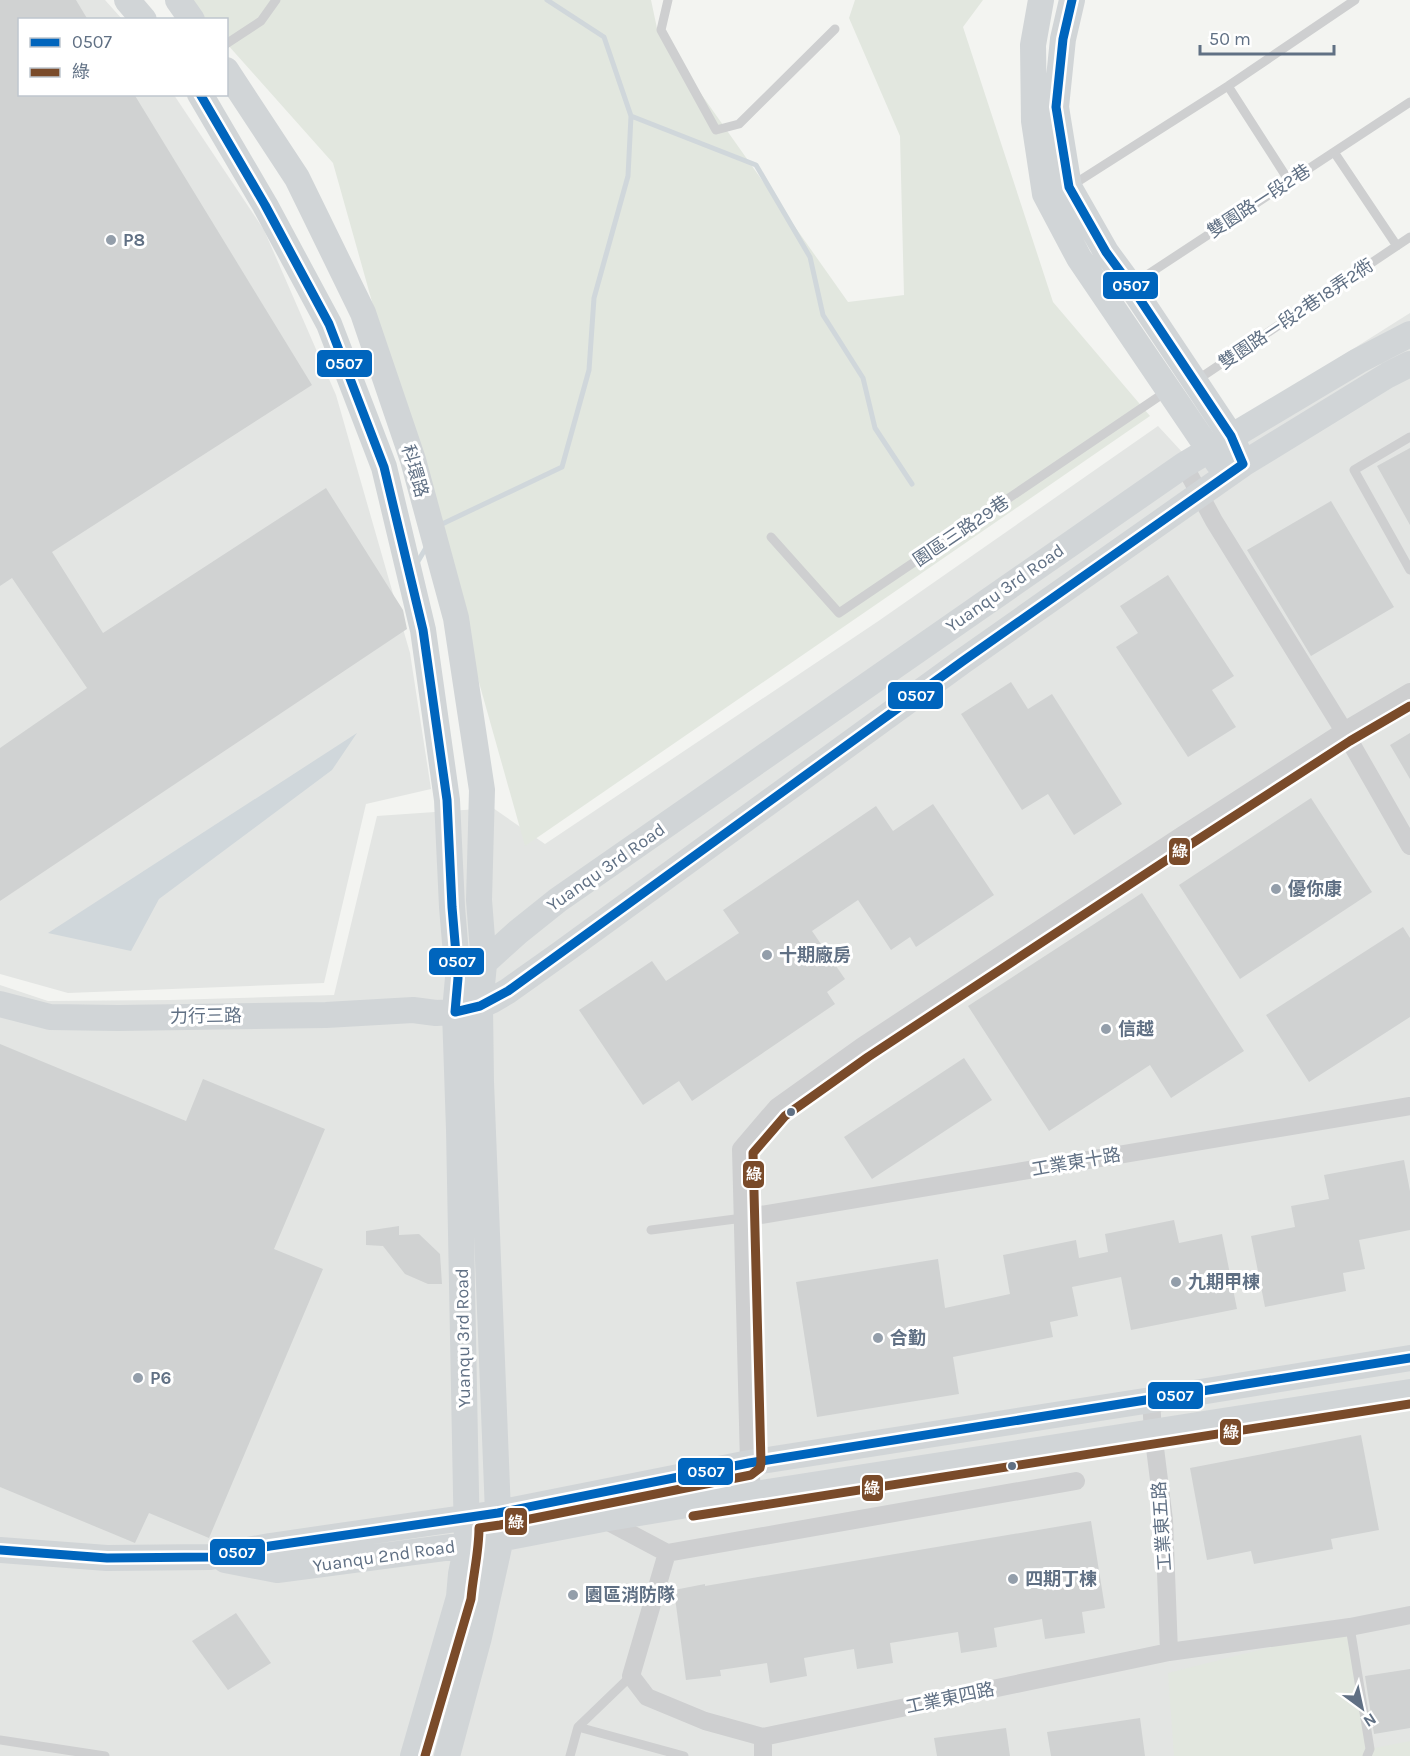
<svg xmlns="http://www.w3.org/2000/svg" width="1410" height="1756" viewBox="0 0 1410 1756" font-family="Karla,'Noto Sans TC',sans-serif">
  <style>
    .built { fill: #e3e5e3 }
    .green { fill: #e2e7df }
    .water { fill: #d0d7db }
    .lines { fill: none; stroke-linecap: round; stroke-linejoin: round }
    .stream { stroke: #d0d7db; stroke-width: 5 }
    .building { fill: #d0d2d2 }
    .lane { stroke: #cecfd0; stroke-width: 9 }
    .street { stroke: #cecfd0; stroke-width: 18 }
    .secondary { stroke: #d1d5d7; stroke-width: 26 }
    .bus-1-casing { stroke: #fff; stroke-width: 14 }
    .bus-2-casing { stroke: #fff; stroke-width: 14 }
    .bus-1 { stroke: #0065bd; stroke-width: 9 }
    .bus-2 { stroke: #7a4b2a; stroke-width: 9 }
    .poi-dot { fill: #939eaa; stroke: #fff; stroke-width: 2 }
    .bus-dot { fill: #607084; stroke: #fff; stroke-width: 2 }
    .labels { text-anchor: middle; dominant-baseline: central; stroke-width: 6; stroke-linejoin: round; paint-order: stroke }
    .street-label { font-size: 18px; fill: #607084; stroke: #fff }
    .poi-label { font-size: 18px; font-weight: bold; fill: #607084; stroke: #fff; text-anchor: start }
    .line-badge { stroke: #fff; stroke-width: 2 }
    .badge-label { font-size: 16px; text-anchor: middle; font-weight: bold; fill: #fff }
  </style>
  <rect width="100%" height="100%" fill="#f3f4f1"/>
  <path class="built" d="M0,0H105L122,19L20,20V94L174,95L264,230L336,395L410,653L431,789L366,804L324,983L68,993L0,974Z
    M1410,313V1756H0V985L48,1001L170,1000L334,995L377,816L493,808L545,844L877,622L1158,426L1183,453L1248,415Z"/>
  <path class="green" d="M187,0H651L658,33L848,302L904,295L900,136L849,18L855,0H983L963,27L1053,302L1150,416L525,846L333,163L227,44L226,20L205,19Z
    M1350,1627L1370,1749L1410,1741V1756H1174L1168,1673Z"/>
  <path class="water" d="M357,733L332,770L159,899L131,951L48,933Z"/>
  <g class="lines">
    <path class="stream" d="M631,116L756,165L810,257L823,315L863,378L875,428L912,484
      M439,528L440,525L562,467L589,370L594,298L628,176L631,116L604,37L547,0
      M417,563L427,546"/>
  </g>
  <path class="building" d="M0,0H76L88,20H20V94H134L312,385L52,552L103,633L326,488L403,610L407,629L0,901V748L87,688L12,578L0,586Z
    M1410,448V525L1377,466Z
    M1331,501L1394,607L1311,656L1247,550Z
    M1168,575L1234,676L1212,690L1236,727L1188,757L1116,647L1138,633L1120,606Z
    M1011,682L1028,709L1052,694L1122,804L1074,835L1048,794L1022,810L961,714Z
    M1410,733V779L1390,745Z
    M1311,798L1372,892L1240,979L1179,885Z
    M933,804L994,895L916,947L910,937L891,950L858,900L812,931L845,979L827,992L835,1004L692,1101L679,1081L643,1105L579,1010L652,961L666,981L739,933L723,910L876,806L893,831Z
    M1142,893L1244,1051L1171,1098L1150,1065L1049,1131L968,1006Z
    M1403,927L1410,938V1017L1309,1082L1266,1015Z
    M0,1044L186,1121L203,1079L325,1129L274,1249L323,1269L209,1538L149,1513L135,1543L0,1487Z
    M964,1058L992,1100L872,1179L844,1137Z
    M1404,1160L1410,1191V1230L1359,1240L1365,1269L1343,1273L1346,1291L1265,1307L1251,1236L1295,1227L1291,1206L1329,1199L1324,1175Z
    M1174,1220L1179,1243L1222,1234L1237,1309L1131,1330L1121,1277L1072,1287L1078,1316L1050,1322L1053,1337L953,1357L959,1394L817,1417L796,1282L938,1259L945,1308L1010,1294L1003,1255L1076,1240L1079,1258L1108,1252L1105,1234Z
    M399,1226V1235L419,1234L440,1254L442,1284H428L405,1274L383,1246L366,1245V1231Z
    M1361,1435L1379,1530L1331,1539L1333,1549L1254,1564L1251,1551L1207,1560L1190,1468Z
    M1091,1521L1105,1608L1082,1612L1085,1633L1045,1639L1042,1619L994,1628L997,1647L961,1653L958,1632L890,1643L893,1663L857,1669L854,1649L804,1658L807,1676L770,1683L767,1663L720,1670L721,1676L686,1680L674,1590L705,1584V1586Z
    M236,1613L271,1663L228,1690L192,1641Z
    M1410,1669V1728L1374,1734L1365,1676Z
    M1140,1718L1145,1756H1051L1047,1732Z
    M1006,1728L1010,1756H937L934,1738Z"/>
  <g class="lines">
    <path class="lane" d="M668,0L661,30L716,130L739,124L835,29
      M226,44L261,21L276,0
      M1228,86L1289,181
      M1334,152L1397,246
      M1071,186L1228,86L1355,0
      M1109,300L1410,102
      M1197,380L1410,237
      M1410,437L1354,470L1410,570
      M771,537L839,613L1167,391
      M651,1230L743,1218
      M1350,1627L1370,1749L1367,1756
      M578,1727L684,1756
      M0,1740L105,1756
      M570,1756L578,1727L631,1676"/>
    <path class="street" d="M1184,465L1214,521L1344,731L1410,846
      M743,1218L1410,1106
      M1151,1400L1153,1432L1164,1520L1169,1652
      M753,1494L749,1463L741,1149L777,1107L861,1047L1181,836L1344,731L1410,692
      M603,1519L667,1553L1076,1481
      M667,1553L631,1676L647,1697L705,1721L763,1737L1169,1652L1350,1627L1410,1615
      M763,1756V1737"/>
    <path class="secondary" d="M127,0L144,20
      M178,0L192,20
      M1041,0L1033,45L1034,121L1045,194L1079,258L1218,463
      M1072,0L1063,39L1056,107L1069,187L1106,252L1131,286L1231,436L1238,452
      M226,70L297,178L363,313L413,460L456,618L482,790L479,900L484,964L480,1006L481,1082L498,1513L501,1538L479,1637L447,1756
      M200,94L265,205L329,324L384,467L423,630L447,800L452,907L458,978L456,1000
      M0,1004L50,1017L118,1018L326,1015L413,1010L436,1013L455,1012L480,1006L491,1001L508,991L560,954L963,661L1243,464L1388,375L1410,364
      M0,1550L107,1558L210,1557L270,1546L498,1513L749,1463L1151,1400L1410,1358
      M225,1560L277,1570L467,1545L603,1519L723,1499L1410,1392
      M413,1756L459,1597L461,1574L467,1545L459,1129L455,1012L465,989L476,970L518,932L558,900L1184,465L1358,361L1410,334"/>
    <defs>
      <path id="bus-1" d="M200,94L265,205L329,324L384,467L423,630L447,800L452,907L458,978L455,1012L480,1006L508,991L963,661L1243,464L1231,436L1131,286L1106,252L1069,187L1056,107L1063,39L1072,0
        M0,1550L107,1558L210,1557L270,1546L498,1513L749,1463L1410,1358"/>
      <path id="bus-2" d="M693,1516L1410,1404
        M425,1756L471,1599C473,1575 479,1552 479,1528L500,1525L751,1475L760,1468L761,1463L753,1153L785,1116L868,1057L1188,846L1350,741L1410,706"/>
    </defs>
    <use href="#bus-1" class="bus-1-casing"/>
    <use href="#bus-2" class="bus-2-casing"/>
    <use href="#bus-1" class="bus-1"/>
    <use href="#bus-2" class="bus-2"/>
  </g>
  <g class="poi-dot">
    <circle cx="111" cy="240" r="6"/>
    <circle cx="1276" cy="889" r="6"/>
    <circle cx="767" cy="955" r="6"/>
    <circle cx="1106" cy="1029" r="6"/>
    <circle cx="1176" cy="1282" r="6"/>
    <circle cx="878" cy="1338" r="6"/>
    <circle cx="138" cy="1378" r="6"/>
    <circle cx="1013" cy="1579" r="6"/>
    <circle cx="573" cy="1595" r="6"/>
  </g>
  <g class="bus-dot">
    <circle cx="791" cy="1112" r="5"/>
    <circle cx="1012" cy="1466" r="5"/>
  </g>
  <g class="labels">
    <g class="street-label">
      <text transform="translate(1259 201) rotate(-33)">雙園路一段2巷</text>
      <text transform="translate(1296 314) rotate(-34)">雙園路一段2巷18弄2衖</text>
      <text transform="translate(415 471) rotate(74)">科環路</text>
      <text transform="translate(961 531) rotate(-34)">園區三路29巷</text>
      <text transform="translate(1005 588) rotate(-35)">Yuanqu 3rd Road</text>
      <text transform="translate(606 867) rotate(-35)">Yuanqu 3rd Road</text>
      <text transform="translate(206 1016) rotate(-1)">力行三路</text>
      <text transform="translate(1076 1162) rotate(-10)">工業東十路</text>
      <text transform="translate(463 1338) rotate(-91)">Yuanqu 3rd Road</text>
      <text transform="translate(1162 1526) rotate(-94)">工業東五路</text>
      <text transform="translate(384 1556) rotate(-8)">Yuanqu 2nd Road</text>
      <text transform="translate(950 1698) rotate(-12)">工業東四路</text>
    </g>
    <g class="poi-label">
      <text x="123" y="240">P8</text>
      <text x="1288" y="889">優你康</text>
      <text x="779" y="955">十期廠房</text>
      <text x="1118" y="1029">信越</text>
      <text x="1188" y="1282">九期甲棟</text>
      <text x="890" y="1338">合勤</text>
      <text x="150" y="1378">P6</text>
      <text x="1025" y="1579">四期丁棟</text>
      <text x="585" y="1595">園區消防隊</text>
    </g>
  </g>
  <g class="line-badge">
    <rect x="1102" y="271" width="57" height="29" rx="6" fill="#0065bd"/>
    <rect x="316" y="349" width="57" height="29" rx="6" fill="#0065bd"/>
    <rect x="887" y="681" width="57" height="29" rx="6" fill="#0065bd"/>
    <rect x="1168" y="837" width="23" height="29" rx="6" fill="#7a4b2a"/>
    <rect x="428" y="947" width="57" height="29" rx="6" fill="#0065bd"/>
    <rect x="742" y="1160" width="23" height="29" rx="6" fill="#7a4b2a"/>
    <rect x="1147" y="1381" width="57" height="29" rx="6" fill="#0065bd"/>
    <rect x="1219" y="1418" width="23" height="28" rx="6" fill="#7a4b2a"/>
    <rect x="677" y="1457" width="57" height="29" rx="6" fill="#0065bd"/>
    <rect x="861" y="1474" width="23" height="28" rx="6" fill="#7a4b2a"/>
    <rect x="504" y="1507" width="24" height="29" rx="6" fill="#7a4b2a"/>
    <rect x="209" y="1538" width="57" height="28" rx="6" fill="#0065bd"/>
  </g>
  <g class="badge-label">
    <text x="1131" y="291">0507</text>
    <text x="344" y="369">0507</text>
    <text x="916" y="701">0507</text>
    <text x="1180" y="857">綠</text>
    <text x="457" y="967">0507</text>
    <text x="754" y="1180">綠</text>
    <text x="1175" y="1401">0507</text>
    <text x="1231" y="1438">綠</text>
    <text x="706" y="1477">0507</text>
    <text x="872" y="1494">綠</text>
    <text x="516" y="1528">綠</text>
    <text x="237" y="1558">0507</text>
  </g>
  <rect x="18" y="18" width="210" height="78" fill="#ffffff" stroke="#bfc6ce" stroke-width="1.5"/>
  <rect x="30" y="38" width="30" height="9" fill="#0065bd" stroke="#bfc6ce" stroke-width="1.5"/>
  <text x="72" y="48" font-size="18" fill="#607084">0507</text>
  <rect x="30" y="68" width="30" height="9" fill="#7a4b2a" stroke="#bfc6ce" stroke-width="1.5"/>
  <text x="72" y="78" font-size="18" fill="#607084">綠</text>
  <g transform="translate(1362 1708) rotate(147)" stroke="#ffffff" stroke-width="4.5" paint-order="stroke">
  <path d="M0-4.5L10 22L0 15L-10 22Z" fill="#607084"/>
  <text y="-9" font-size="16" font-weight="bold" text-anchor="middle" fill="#607084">N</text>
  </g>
  <path d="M1200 45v9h134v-9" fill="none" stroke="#607084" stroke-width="3"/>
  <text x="1209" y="45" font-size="18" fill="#607084" stroke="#ffffff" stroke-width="4.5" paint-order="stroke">50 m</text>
</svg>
